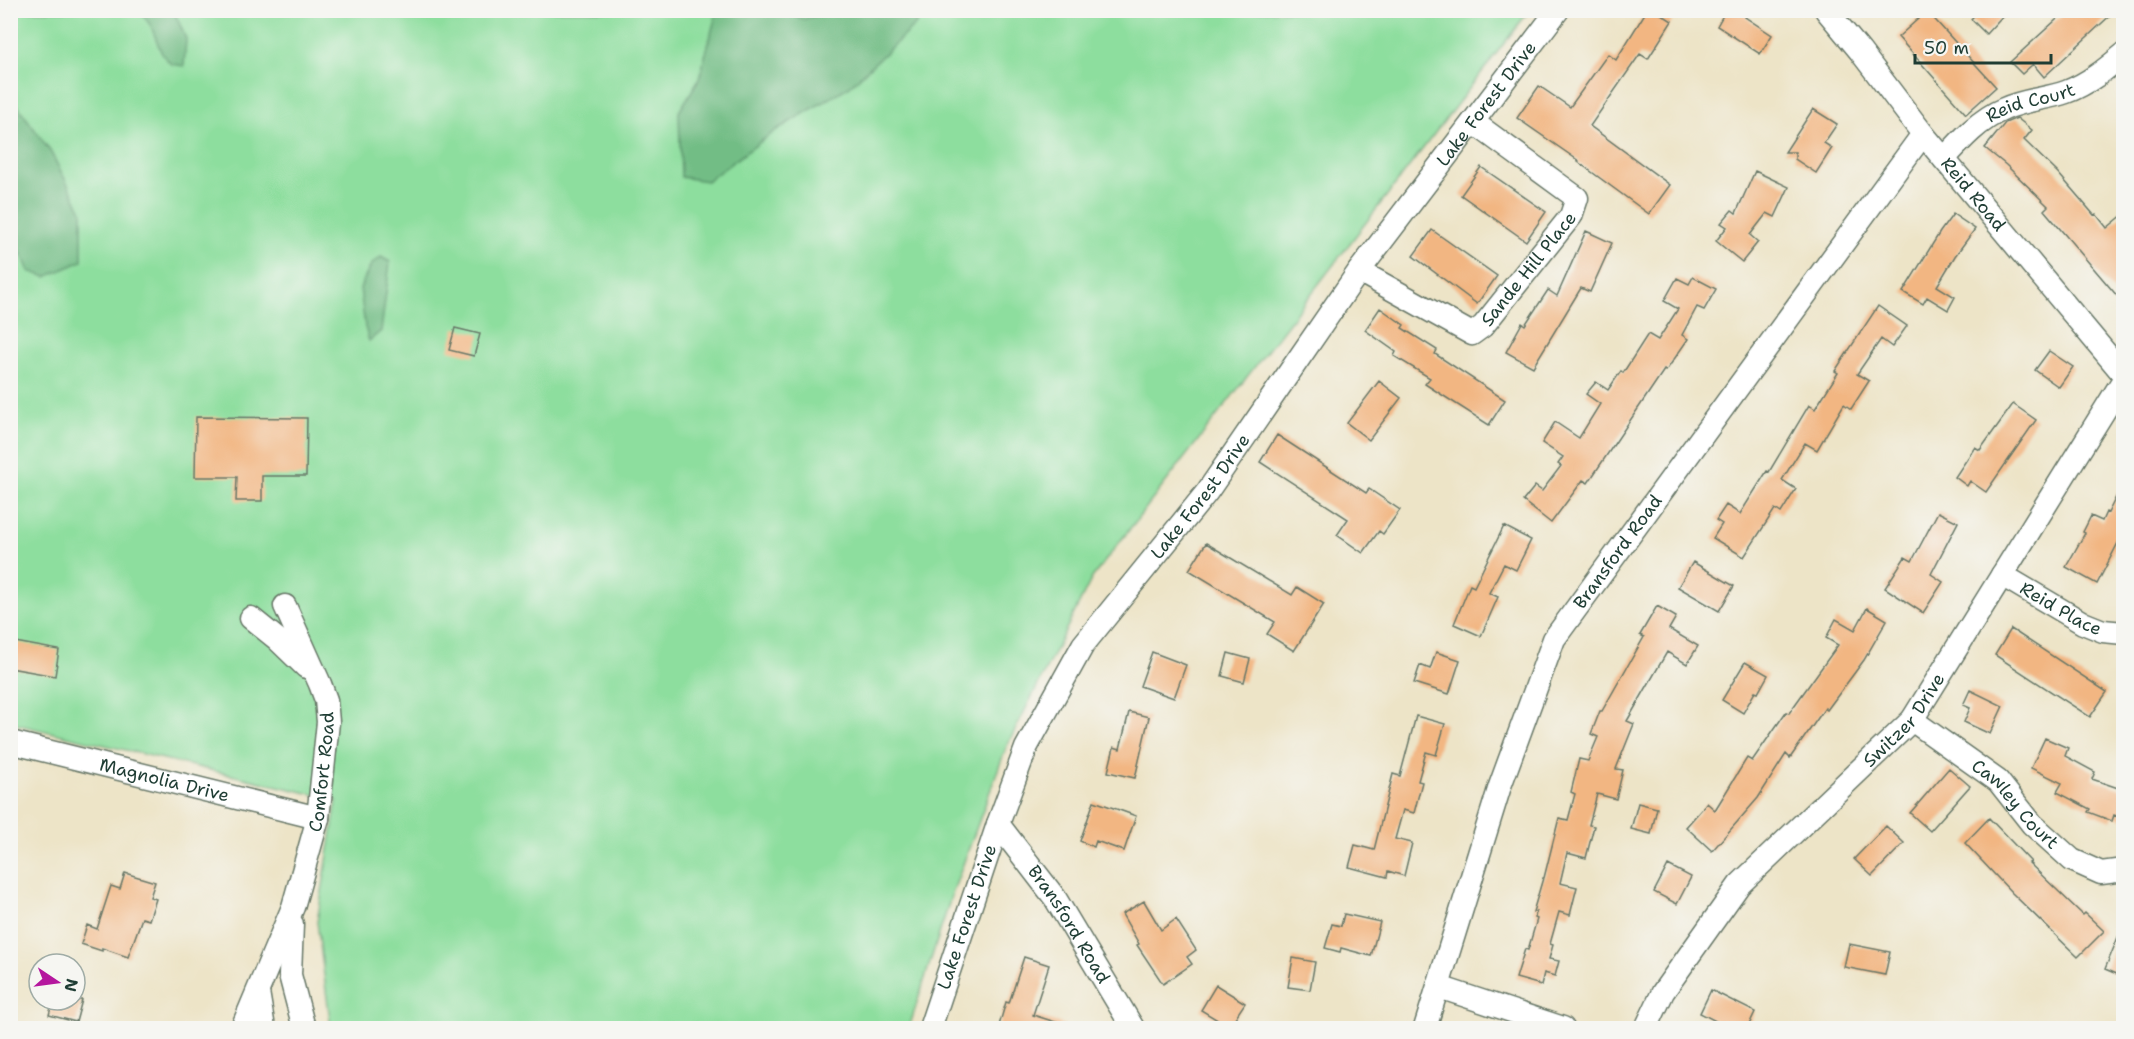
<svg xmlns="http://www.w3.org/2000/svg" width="2134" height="1039" viewBox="0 0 2134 1039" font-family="'Shantell Sans',sans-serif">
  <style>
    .green { fill: #8dde9e; stroke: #568e69; stroke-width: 1.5 }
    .forest { fill: #72bd85; stroke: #487d5c; stroke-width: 1.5 }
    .building { fill: #f2b682 }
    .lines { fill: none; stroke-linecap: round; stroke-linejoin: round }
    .minor-casing { stroke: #677767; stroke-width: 25 }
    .minor { stroke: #fff; stroke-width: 22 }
    .labels { text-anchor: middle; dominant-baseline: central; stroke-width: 4.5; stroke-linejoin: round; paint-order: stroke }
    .street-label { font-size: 18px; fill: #1f3d34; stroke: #f6f6f2 }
  </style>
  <rect width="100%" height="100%" fill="#f6f6f2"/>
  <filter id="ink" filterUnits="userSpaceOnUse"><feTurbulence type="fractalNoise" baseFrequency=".0167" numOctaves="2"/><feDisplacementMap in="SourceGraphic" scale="12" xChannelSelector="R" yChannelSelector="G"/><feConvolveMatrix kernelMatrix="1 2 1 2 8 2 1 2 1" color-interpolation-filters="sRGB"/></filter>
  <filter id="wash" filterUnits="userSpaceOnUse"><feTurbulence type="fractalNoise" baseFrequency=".008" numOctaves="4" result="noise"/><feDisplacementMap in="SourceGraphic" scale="24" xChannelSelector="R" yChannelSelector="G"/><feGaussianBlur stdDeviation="1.35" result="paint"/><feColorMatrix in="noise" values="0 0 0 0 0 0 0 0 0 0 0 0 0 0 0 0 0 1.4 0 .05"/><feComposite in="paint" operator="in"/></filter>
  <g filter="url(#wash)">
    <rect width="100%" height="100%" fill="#ede4c7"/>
    <path class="green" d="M11,11H1529L1092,578L1006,748L951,897L909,1028H331L317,922L337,800L11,723Z"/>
    <path class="forest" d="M140,11H174L186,39L184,66L171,64L162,54L151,26Z
      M717,11H780L804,19L834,11H858L877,14L887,11H924L915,25L850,86L778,129L707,181L681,177L679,112L699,79Z
      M10,95L50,151L82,211V261L46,277L29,271L11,231Z
      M381,257L390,262L381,331L369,341L365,327L360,288L371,265Z"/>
    <g id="blocks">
      <path class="building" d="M1647,10H1655L1672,21L1648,59L1640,54L1590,126L1670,185L1649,214L1578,162L1579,161L1517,118L1539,86L1570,107L1608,54L1616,60Z
        M1726,10H1750L1745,17L1772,35L1760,54L1717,26Z
        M1979,10H2008L1986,34L1971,19Z
        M2067,10H2116L2044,77L2033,64L2022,74L2010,62Z
        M1927,11L1996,87L1966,114L1898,37Z
        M1813,109L1837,124L1824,143L1832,148L1816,173L1795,159V152H1785Z
        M2017,118L2032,130L2024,140L2058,173L2094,215L2096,214L2107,228L2124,214V304L2044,210L2048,206L2006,165L1985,148L2005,123Z
        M1481,167L1546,212L1526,241L1461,195Z
        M1755,171L1789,187L1775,217L1767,213L1750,235L1758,242L1742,262L1716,241L1727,227L1721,223L1732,210L1736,213Z
        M1953,214L1975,229L1955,256L1937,286L1955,297L1948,310L1927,297L1923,304L1903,292L1940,232Z
        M1432,230L1497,276L1477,304L1413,256Z
        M1586,231L1612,243L1590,292L1581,288L1533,367L1506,352L1522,323L1525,325L1548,290L1557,296Z
        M1693,277L1716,289L1704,310L1697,307L1682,335L1688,339L1666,371L1664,370L1588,483L1583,480L1551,523L1523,501L1535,486L1542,491L1561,466L1558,464L1563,457L1542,443L1555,422L1579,438L1600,404L1586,394L1596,382L1608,390L1621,371L1623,373L1648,334L1658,340L1678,309L1664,301L1677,278L1689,284Z
        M1878,306L1907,326L1892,347L1881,339L1857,374L1869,381L1851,409L1844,404L1817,450L1805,443L1782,480L1796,489L1781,513L1775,509L1744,557L1713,538L1722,524L1716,520L1726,505L1740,514L1767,471L1769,472L1809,405L1815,409L1838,373L1835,371Z
        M1380,308L1404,325L1402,328L1437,350L1435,354L1505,400L1489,425L1425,384L1430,378L1394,356L1396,352L1365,330Z
        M455,328L480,334L474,356L449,350Z
        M2049,351L2073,367L2059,387L2035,370Z
        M1379,381L1401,398L1369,440L1347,423Z
        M2013,404L2036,420L1986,492L1970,481L1967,486L1955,477L1975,447L1980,450Z
        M196,417L307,418L306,476H262V501H236L237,477H195Z
        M1277,435L1366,493L1369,489L1400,510L1383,534L1379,531L1363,553L1337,535L1348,519L1260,462Z
        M2124,481V531L2097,584L2066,567L2085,533L2083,532L2091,516L2102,521L2106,512L2108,513Z
        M1938,512L1958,522L1931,574L1943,582L1923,613L1885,588L1905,557L1912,561Z
        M1504,526L1531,540L1516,570L1504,564L1489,593L1498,597L1481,636L1454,624L1470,585L1474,587Z
        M1206,543L1292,595L1297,587L1324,604L1294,651L1267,634L1275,622L1189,570Z
        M1693,562L1734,586L1719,611L1678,587Z
        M1657,606L1676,617L1669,629L1698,646L1687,664L1667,652L1627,721L1634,724L1616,769L1623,770L1616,799L1597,794L1589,825L1594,826L1586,858L1567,853L1560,883L1577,887L1570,915L1559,912L1550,944L1553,945L1549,959L1559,961L1555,976L1544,973L1541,985L1516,978L1525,949L1528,950L1537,919L1535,918L1536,912H1533L1543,878H1544L1559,818L1568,820L1575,794L1571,792L1579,759L1588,761L1598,737L1591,734L1600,711H1602L1644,637L1640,635Z
        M1867,608L1887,620L1864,660L1827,710L1825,708L1790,758L1786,754L1758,798L1712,851L1686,827L1707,803L1715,810L1747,758L1752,761L1786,712L1789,713L1838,645L1826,638L1836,619L1855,630Z
        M2011,629L2107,692L2090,717L1995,655Z
        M10,641L59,650L55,676L10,668Z
        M1152,652L1186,665L1174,698L1140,686Z
        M1436,652L1460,660L1449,694L1414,683L1420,665L1430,669Z
        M1228,653L1250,659L1244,682L1222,676Z
        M1745,662L1768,675L1758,693L1755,692L1743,713L1722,700Z
        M1970,690L2003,706L1990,734L1964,722L1970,708L1963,705Z
        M1129,712L1149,717L1135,778L1108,772L1114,747L1120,749Z
        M1416,716L1445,724L1436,755L1426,752L1418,781L1422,782L1414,813L1403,810L1395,839L1412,843L1404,876L1388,871L1387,877L1349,867L1355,845L1374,850L1393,774L1400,776Z
        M2045,738L2068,748L2065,756L2095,772L2092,779L2124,790V819L2114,815L2112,821L2088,812L2090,809L2057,792L2062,783L2031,768Z
        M1949,768L1970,786L1930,831L1910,813Z
        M1094,801L1136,816L1124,851L1096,841L1094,847L1080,841Z
        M1638,803L1657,808L1651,834L1631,829Z
        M1989,818L2031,862L2029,863L2083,915L2085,913L2104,931L2078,957L2012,893L1965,843Z
        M1886,826L1904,843L1872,876L1854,859Z
        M1668,865L1691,877L1677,904L1654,892Z
        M125,873L155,882L150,897L156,899L149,920L142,918L128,957L102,948V951L81,944L87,925L97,929L111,886L120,889Z
        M1144,901L1161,930L1176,919L1196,950L1187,957L1192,964L1163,984L1137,945L1139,944L1122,914Z
        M1344,914L1380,922L1371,956L1341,948L1340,952L1325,948L1332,924L1341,926Z
        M2123,925H2124V977L2105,969Z
        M1849,944L1890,952L1885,975L1844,967Z
        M1024,957L1049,965L1033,1015L1065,1025L1064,1029H998L1006,1002L1009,1003Z
        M1293,958L1315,962L1310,990L1288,987Z
        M1216,985L1245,1003L1229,1027L1201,1010Z
        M1711,990L1755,1012L1747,1029H1731L1700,1013Z
        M53,1000H82L76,1022L49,1015Z"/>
    </g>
  </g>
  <g filter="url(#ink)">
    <use href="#blocks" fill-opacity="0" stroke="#677767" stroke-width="1.5"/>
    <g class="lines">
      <defs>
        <g id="minor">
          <path id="s1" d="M1826,10L1860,51L1923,134L2124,375"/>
          <path id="s2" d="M1944,159C1961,140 1980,119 2004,109C2023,100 2046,99 2066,92C2088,84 2106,69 2124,54"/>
          <path id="s3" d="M1359,271L1472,334L1483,326L1571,216L1577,198L1473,122"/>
          <path id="s4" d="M2002,575L2083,623L2103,631L2124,633"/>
          <path d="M251,618L277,639L306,667"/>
          <path id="s5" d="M1912,720L1998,781L2032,824L2072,860L2101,873L2124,870"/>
          <path id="s6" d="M10,742L318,818"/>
          <path id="s7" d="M998,824L1055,898L1133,1028"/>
          <path d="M292,924L290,975L304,1028"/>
          <path d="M1439,987L1563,1028"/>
          <path d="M258,992L264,1028"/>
          <path id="s8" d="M242,1028L293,907L318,818L328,722L326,700L320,684L285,606"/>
          <path id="s9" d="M930,1028L998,824L1026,748L1083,645L1207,492L1359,271L1558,10"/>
          <path id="s10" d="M1425,1028L1500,786L1554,639L1923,134"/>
          <path id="s11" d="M1646,1028L1663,992L1739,885L1912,720L2124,379"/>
        </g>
      </defs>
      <use href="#minor" class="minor-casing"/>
      <use href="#minor" class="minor"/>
    </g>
  </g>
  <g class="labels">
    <g class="street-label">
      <text stroke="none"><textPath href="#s9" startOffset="1089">Lake Forest Drive</textPath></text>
      <text stroke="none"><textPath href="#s2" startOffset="106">Reid Court</textPath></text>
      <text stroke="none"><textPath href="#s1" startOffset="236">Reid Road</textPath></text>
      <text stroke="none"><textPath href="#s3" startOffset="216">Sande Hill Place</textPath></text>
      <text stroke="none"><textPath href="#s9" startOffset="603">Lake Forest Drive</textPath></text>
      <text stroke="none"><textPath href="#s10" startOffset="518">Bransford Road</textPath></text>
      <text stroke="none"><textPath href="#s4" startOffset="68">Reid Place</textPath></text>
      <text stroke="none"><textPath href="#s11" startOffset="405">Switzer Drive</textPath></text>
      <text stroke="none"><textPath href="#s8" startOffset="270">Comfort Road</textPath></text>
      <text stroke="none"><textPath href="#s6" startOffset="159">Magnolia Drive</textPath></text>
      <text stroke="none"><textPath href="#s5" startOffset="134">Cawley Court</textPath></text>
      <text stroke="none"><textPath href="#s9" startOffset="117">Lake Forest Drive</textPath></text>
      <text stroke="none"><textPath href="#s7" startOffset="123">Bransford Road</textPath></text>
    </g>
  </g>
  <rect width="2134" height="1039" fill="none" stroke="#f6f6f2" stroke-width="36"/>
  <g transform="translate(57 982) rotate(103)"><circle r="28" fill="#f6f6f2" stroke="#a0aca6" stroke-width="1.5"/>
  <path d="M0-4.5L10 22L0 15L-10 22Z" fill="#b5179e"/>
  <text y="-9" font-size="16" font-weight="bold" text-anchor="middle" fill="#1f3d34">N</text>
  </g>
  <path d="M1915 54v9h136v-9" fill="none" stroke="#1f3d34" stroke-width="3"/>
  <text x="1924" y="54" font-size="18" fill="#1f3d34" stroke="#f6f6f2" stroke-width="4.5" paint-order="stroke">50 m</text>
</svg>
